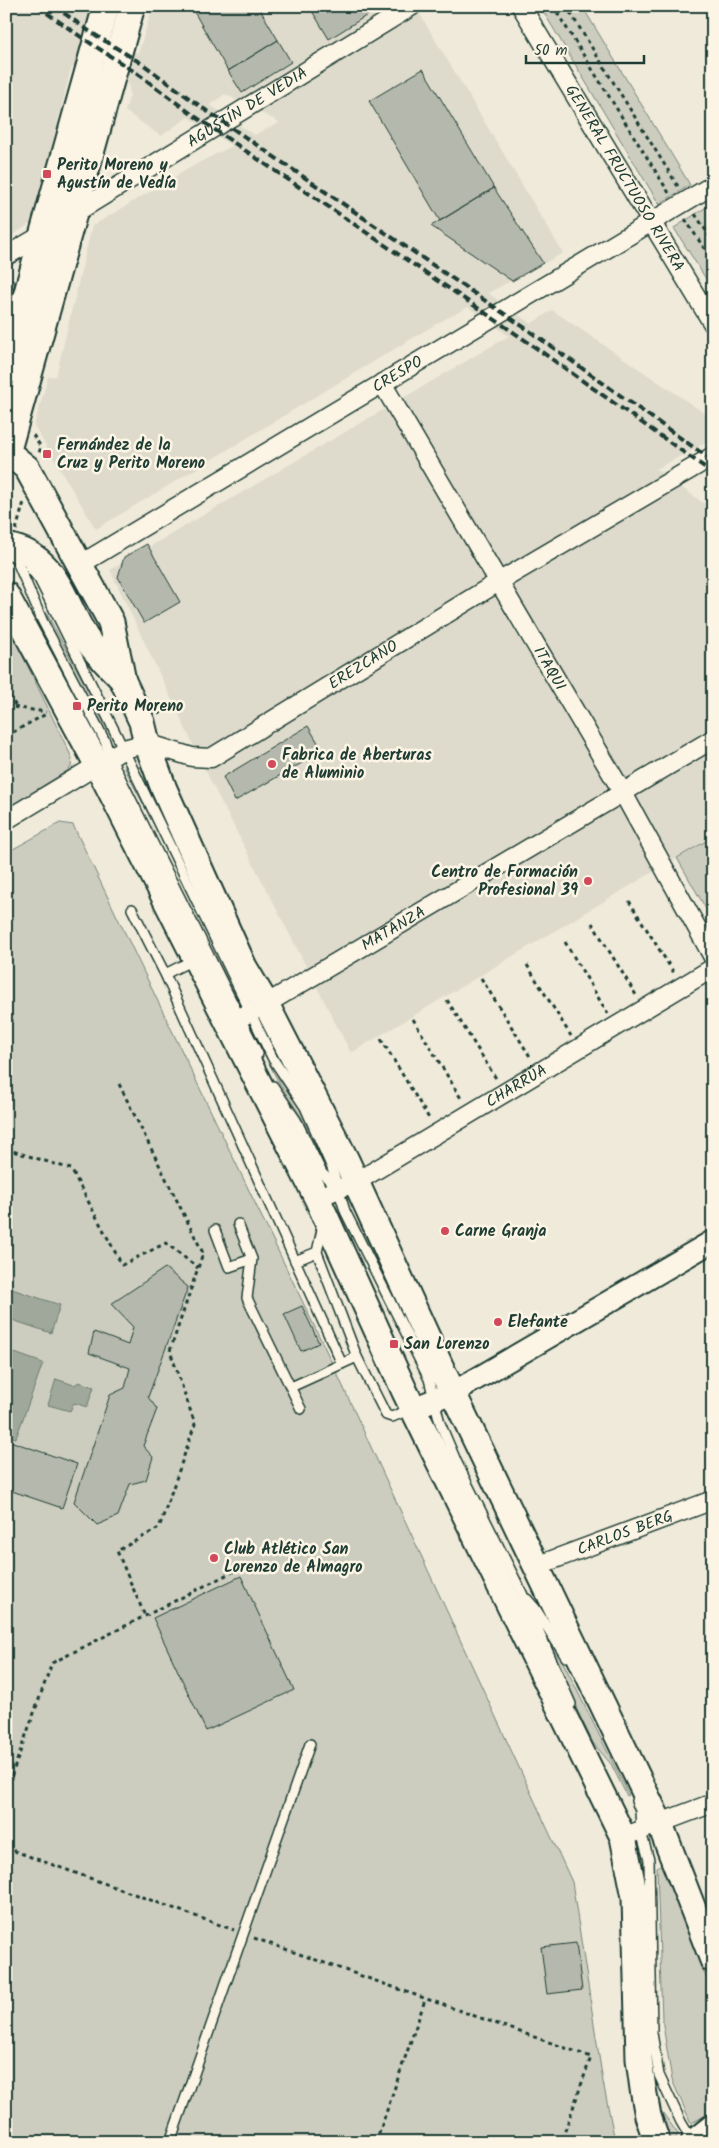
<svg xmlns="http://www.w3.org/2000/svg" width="719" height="2148" viewBox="0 0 719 2148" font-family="Kalam,sans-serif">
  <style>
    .built { fill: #dedbcc; fill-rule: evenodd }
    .green { fill: #cccdbf; stroke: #76857a }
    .water { fill: #9fa89a; stroke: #6c7d71 }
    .building { fill: #b5b9ad; stroke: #1f3d34 }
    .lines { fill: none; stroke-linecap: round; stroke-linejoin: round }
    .service-casing { stroke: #1f3d34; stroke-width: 12 }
    .minor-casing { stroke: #1f3d34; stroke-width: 21 }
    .tertiary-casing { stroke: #1f3d34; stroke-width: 25 }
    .secondary-casing { stroke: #1f3d34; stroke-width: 29 }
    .path { stroke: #1f3d34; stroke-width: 3; stroke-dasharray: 4 4; stroke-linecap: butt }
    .service { stroke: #fcf5e5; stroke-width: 9 }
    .minor { stroke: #fcf5e5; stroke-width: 18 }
    .tertiary { stroke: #fcf5e5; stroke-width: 21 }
    .secondary { stroke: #fcf5e5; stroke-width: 25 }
    .rail { stroke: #1f3d34; stroke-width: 4; stroke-dasharray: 8 4; stroke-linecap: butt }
    .poi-dot { fill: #d1495b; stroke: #fcf5e5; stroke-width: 2 }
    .labels { text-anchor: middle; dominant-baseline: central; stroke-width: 5; stroke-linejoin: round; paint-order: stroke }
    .street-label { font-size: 16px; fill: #1f3d34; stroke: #fcf5e5 }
    .poi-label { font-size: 16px; font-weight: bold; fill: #1f3d34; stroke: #fcf5e5; text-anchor: start }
  </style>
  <rect width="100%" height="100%" fill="#efeada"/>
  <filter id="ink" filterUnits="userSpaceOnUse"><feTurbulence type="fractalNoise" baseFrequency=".02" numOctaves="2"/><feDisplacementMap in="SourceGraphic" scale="10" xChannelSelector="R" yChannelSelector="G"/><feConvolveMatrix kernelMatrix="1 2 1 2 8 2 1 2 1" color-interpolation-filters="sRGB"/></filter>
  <g filter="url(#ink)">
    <path class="built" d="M6,6H93L94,24L138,54L153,6H415L563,253L488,293L531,324L552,310L713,419V439L656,469L713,510V836L351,1053L212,784L110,570L509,336L468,307L436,324L96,529L34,426L48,377L56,376L92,226L200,162L232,146L188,117L161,136L125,111L130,95L127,75L85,45L70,72L33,222L6,239ZM225,94L279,122V123L254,135L210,105Z"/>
    <path class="green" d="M540,6H582L690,185L659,204Z
      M708,206L713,214V290L674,228Z
      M46,612L109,729L104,731L52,632Z
      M6,621L72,758L71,767L67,771L6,809Z
      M130,765L195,904L124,767Z
      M60,823L73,825L334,1367L572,1882L603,2082L614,2136L617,2142H6V853Z
      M713,837V921L677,858Z
      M262,1043L280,1081L303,1113L324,1157H321L302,1118L279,1083L259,1044Z
      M532,1609L559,1654L629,1795L627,1796L611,1764L593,1743L529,1610Z
      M662,1864L713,1995V2112L691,2123L672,2080L662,2019L657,1867Z
      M660,2109L678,2134L674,2142H668Z"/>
    <path class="water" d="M6,1287L60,1305L51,1333L6,1318Z
      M6,1350L43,1363L16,1438L6,1435Z
      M56,1379L74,1385L79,1382L94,1387L87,1407L74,1403L70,1411L48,1405Z"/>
    <path class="building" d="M200,6H258L278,40L228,71L193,10Z
      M309,6H364L369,14L329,39Z
      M278,40L291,62L242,93L228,71Z
      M423,69L494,188L440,221L369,101Z
      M494,188L543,263L512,281L431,226Z
      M10,277L15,282L6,315V279Z
      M147,544L180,602L144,623L118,577L124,557Z
      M308,726L323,751L235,801L223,777Z
      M165,1268L188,1287L148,1397L157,1409L143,1446L153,1457L146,1480L130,1484L118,1516L97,1525L74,1502L110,1395L125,1388L130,1368L89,1353L94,1332L128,1345L133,1327L111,1304Z
      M302,1306L319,1343L301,1351L284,1314Z
      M7,1440L77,1464L62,1508L6,1489Z
      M241,1576L294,1690L206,1731L153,1618Z
      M576,1943L582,1990L547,1994L541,1947Z"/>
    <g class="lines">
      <defs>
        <path id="service" d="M13,552L42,620L105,741L110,757L258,1054
          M29,567L39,579L117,736L273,1059L305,1107L332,1168L345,1211L429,1379L440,1423L457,1463L522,1593L571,1704
          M132,909L165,974L342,1364
          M165,974L193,960
          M273,1086L296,1120L322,1173L336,1187
          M238,1224L252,1259L247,1298L301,1409
          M323,1225L317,1252L357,1357L386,1415L392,1417L411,1409
          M215,1230L229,1267L252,1259
          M295,1261L317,1252
          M291,1387L357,1357
          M527,1599L535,1608L566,1657
          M636,1801L640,1810L641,1832L649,1860L652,2033L659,2075L681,2122L693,2142
          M170,2142L310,1744"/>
        <g id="minor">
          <path id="s1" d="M521,6L713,324"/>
          <path id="s2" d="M70,216L412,6"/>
          <path d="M6,256L47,232"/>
          <path id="s3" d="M382,383L623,793L713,957"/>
          <path id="s4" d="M81,564L713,185"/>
          <path id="s5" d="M6,820L124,749L147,743L192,757L211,758L500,581L713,456"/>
          <path id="s6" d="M228,1024L266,1004L713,739"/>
          <path id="s7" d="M317,1198L356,1182L713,968"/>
          <path id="s8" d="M536,1566L713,1500"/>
          <path d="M623,1837L713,1803"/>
        </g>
        <path id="tertiary" d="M414,1408L454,1392L713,1241"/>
        <path id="secondary" d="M6,372L42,236L106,6
          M6,451L27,468L111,622L123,681L142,722L147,743L164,789L244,967L266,1004L346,1160L443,1372L660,1824L713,1960
          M6,457L132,6
          M6,546C56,554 63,602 86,638C95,653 110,666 122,679
          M6,595L97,764L317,1198L405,1392L623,1837L635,1897L639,2059L643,2089L648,2116L657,2142
          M694,2142L713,2127"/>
      </defs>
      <use href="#service" class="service-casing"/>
      <use href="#minor" class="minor-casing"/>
      <use href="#tertiary" class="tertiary-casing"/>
      <use href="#secondary" class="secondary-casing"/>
      <path class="path" d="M553,6L669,193
        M566,6L679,188
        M695,214L713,241
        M685,219L713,262
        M33,435L41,447L39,453
        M16,530L24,502
        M6,688L16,707
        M6,706L46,712
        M158,714L175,706
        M6,736L48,713
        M629,901L674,973
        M592,923L636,995
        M565,942L608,1014
        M527,965L571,1036
        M481,978L531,1058
        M447,1000L497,1080
        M413,1019L462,1100
        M381,1039L430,1120
        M119,1084L203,1253L170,1351L195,1424L159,1528L117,1551L145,1616
        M6,1149L71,1169L122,1265L166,1243L198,1268
        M6,1791L52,1663L240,1568
        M6,1848L234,1930
        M254,1938L591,2057L561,2142
        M376,2142L425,2000"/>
      <use href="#service" class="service"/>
      <use href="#minor" class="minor"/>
      <use href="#tertiary" class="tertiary"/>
      <use href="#secondary" class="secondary"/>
      <path class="rail" d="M37,6L84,39L138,74L193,115L522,338L713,473
        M54,6L89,31L144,65L204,109L528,330L713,461"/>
    </g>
  </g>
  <g class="poi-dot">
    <rect x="42" y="169" width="10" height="10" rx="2.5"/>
    <rect x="42" y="449" width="10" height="10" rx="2.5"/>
    <rect x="72" y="701" width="10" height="10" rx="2.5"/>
    <circle cx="272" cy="764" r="5"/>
    <circle cx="588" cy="881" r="5"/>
    <circle cx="445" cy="1231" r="5"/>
    <circle cx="498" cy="1322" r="5"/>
    <rect x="389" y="1339" width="10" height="10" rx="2.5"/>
    <circle cx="214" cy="1558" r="5"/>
  </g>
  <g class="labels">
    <g class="street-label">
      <text stroke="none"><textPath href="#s2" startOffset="208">AGUSTÍN DE VEDIA</textPath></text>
      <text stroke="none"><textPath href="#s1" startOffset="201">GENERAL FRUCTUOSO RIVERA</textPath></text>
      <text stroke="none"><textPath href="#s4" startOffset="369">CRESPO</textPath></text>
      <text stroke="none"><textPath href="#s5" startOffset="406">EREZCANO</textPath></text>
      <text stroke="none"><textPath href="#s3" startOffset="331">ITAQUI</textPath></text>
      <text stroke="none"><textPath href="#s6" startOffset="191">MATANZA</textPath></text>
      <text stroke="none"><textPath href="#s7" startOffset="229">CHARRÚA</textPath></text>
      <text stroke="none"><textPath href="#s8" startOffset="95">CARLOS BERG</textPath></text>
    </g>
    <g class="poi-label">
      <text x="57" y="165">Perito Moreno y<tspan x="57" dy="18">Agustín de Vedía</tspan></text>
      <text x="57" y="445">Fernández de la<tspan x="57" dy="18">Cruz y Perito Moreno</tspan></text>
      <text x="87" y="706">Perito Moreno</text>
      <text x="282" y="755">Fabrica de Aberturas<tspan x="282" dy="18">de Aluminio</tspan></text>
      <text x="578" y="872" text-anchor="end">Centro de Formación<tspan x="578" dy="18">Profesional 39</tspan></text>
      <text x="455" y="1231">Carne Granja</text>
      <text x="508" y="1322">Elefante</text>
      <text x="404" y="1344">San Lorenzo</text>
      <text x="224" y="1549">Club Atlético San<tspan x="224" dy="18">Lorenzo de Almagro</tspan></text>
    </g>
  </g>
  <rect width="719" height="2148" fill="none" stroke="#fcf5e5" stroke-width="25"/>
  <rect x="12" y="12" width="694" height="2123" fill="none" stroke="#1f3d34" stroke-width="2" filter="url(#ink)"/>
  <path d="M526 55v8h118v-8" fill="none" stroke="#1f3d34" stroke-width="2.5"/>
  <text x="534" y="55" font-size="15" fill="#1f3d34" stroke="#fcf5e5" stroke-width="4" paint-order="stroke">50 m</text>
</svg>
